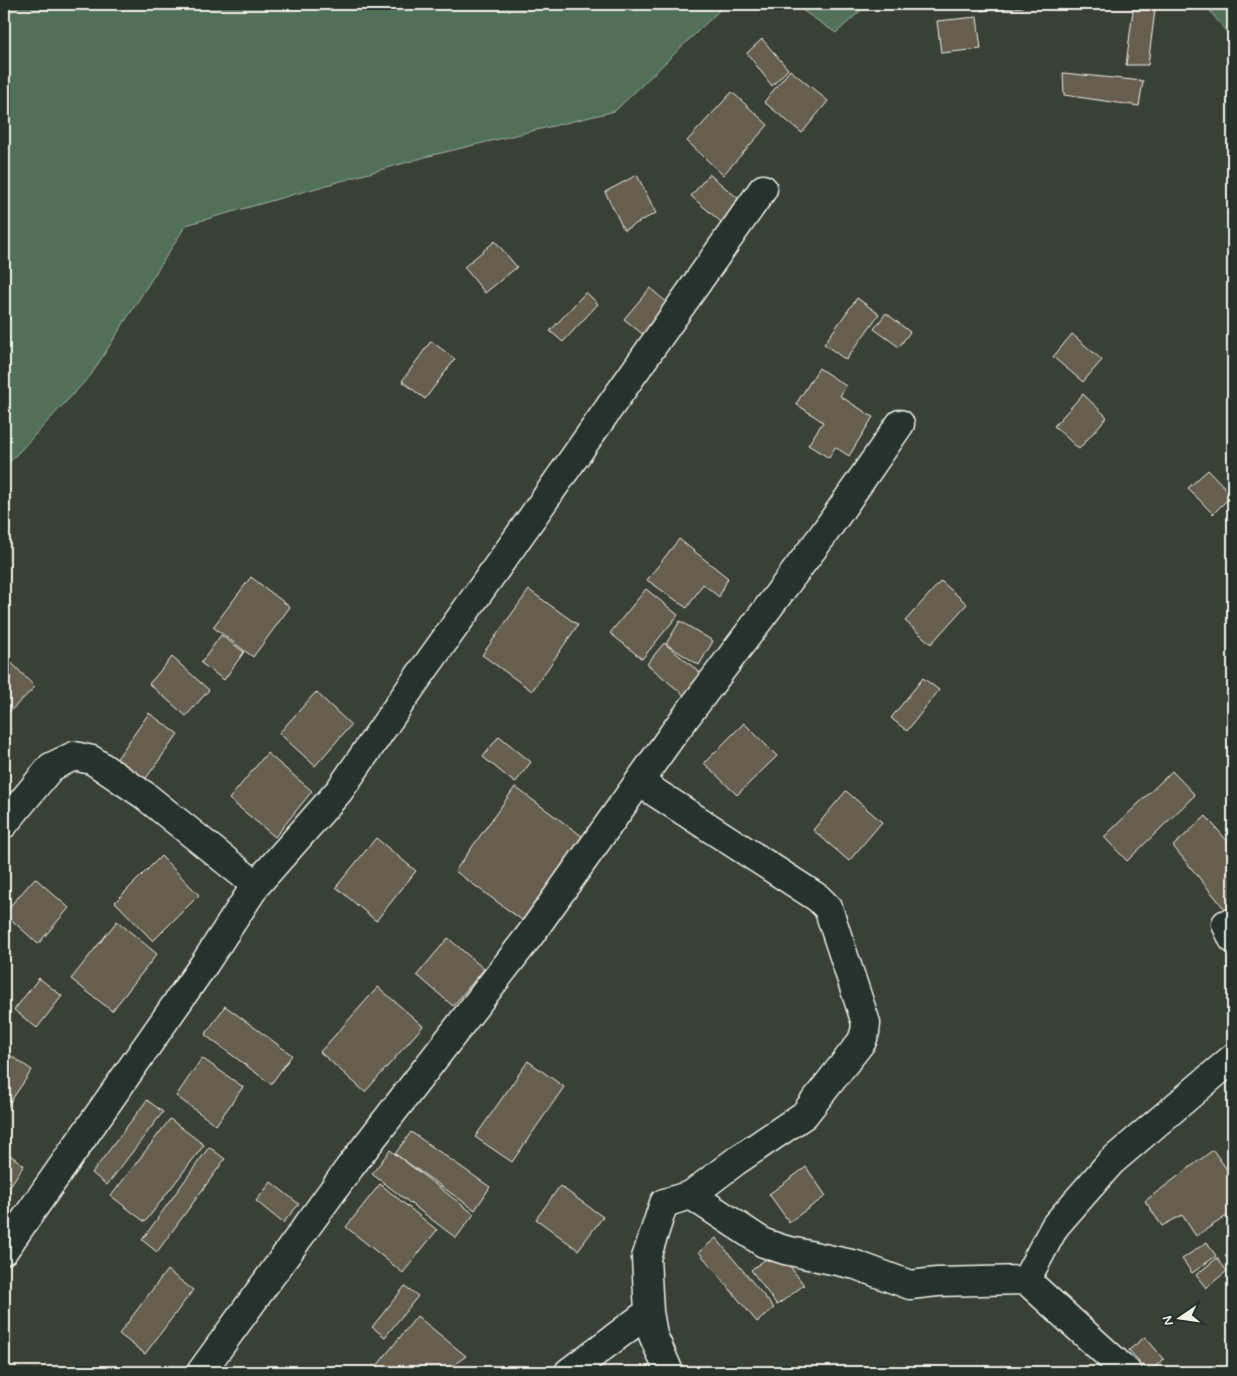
<svg xmlns="http://www.w3.org/2000/svg" width="1237" height="1376" viewBox="0 0 1237 1376" font-family="Mynerve,sans-serif">
  <style>
    .green { fill: #517059; stroke: #a2b0a0 }
    .building { fill: #665f4f; stroke: #f4f1e8 }
    .lines { fill: none; stroke-linecap: round; stroke-linejoin: round }
    .minor-casing { stroke: #f4f1e8; stroke-width: 31 }
    .minor { stroke: #26332d; stroke-width: 28 }
  </style>
  <rect width="100%" height="100%" fill="#394037"/>
  <filter id="ink" filterUnits="userSpaceOnUse"><feTurbulence type="fractalNoise" baseFrequency=".02" numOctaves="2"/><feDisplacementMap in="SourceGraphic" scale="10" xChannelSelector="R" yChannelSelector="G"/><feConvolveMatrix kernelMatrix="1 2 1 2 8 2 1 2 1" color-interpolation-filters="sRGB"/></filter>
  <g filter="url(#ink)">
    <path class="green" d="M4,4H726L615,111L429,156L186,225L91,375L4,468Z
      M793,4H868L836,33Z
      M1205,4H1233V41Z"/>
    <path class="building" d="M980,4H1023V7L981,11Z
      M1133,10H1155L1148,65H1126Z
      M977,17L981,49L941,53L937,21Z
      M762,39L788,69L772,86L747,53Z
      M790,70L828,101L802,133L764,102Z
      M1063,73L1143,81L1139,106L1064,95Z
      M732,92L768,125L723,175L687,141Z
      M709,174L740,200L721,222L691,196Z
      M637,175L656,213L624,230L605,192Z
      M495,241L517,267L485,293L464,267Z
      M650,288L672,307L646,337L624,319Z
      M586,292L598,304L563,342L550,331Z
      M857,298L879,314L846,360L824,344Z
      M886,313L910,332L899,347L874,329Z
      M1072,334L1102,360L1083,382L1053,357Z
      M431,341L455,359L425,399L402,381Z
      M819,368L846,386L840,396L873,417L849,456L835,447L829,458L808,445L823,422L796,404Z
      M1083,394L1107,417L1079,449L1054,426Z
      M1208,470L1232,495L1213,514L1188,488Z
      M679,539L728,578L719,597L703,584L687,608L647,580Z
      M251,577L290,607L253,657L213,627Z
      M941,581L967,604L931,644L905,621Z
      M646,589L678,615L642,659L610,633Z
      M529,590L578,625L532,691L482,655Z
      M680,621L713,641L699,665L666,644Z
      M221,635L244,652L224,680L201,663Z
      M664,643L703,675L686,697L647,664Z
      M4,655L35,687L4,717Z
      M172,657L209,690L186,716L149,684Z
      M923,678L939,690L907,731L891,718Z
      M316,692L351,725L315,766L279,733Z
      M149,713L178,734L144,781L116,760Z
      M744,723L777,756L737,795L704,763Z
      M499,736L531,762L515,783L483,757Z
      M267,753L312,791L275,837L229,799Z
      M1172,771L1195,795L1127,861L1104,837Z
      M515,787L586,839L526,923L455,871Z
      M846,791L882,822L849,861L813,830Z
      M1206,816L1233,848V919L1173,846Z
      M376,838L416,871L376,921L336,887Z
      M161,856L199,895L153,941L115,902Z
      M35,878L69,908L38,944L4,913Z
      M117,921L157,954L112,1011L71,979Z
      M448,938L484,969L453,1006L417,975Z
      M39,978L62,996L37,1028L14,1010Z
      M378,987L423,1026L365,1092L320,1052Z
      M225,1006L292,1055L271,1084L205,1035Z
      M4,1051L32,1070L4,1111Z
      M202,1058L243,1087L216,1125L176,1096Z
      M528,1061L564,1087L512,1162L475,1137Z
      M147,1100L163,1112L107,1185L92,1173Z
      M170,1119L204,1145L145,1222L111,1196Z
      M411,1132L490,1187L475,1210L395,1154Z
      M209,1147L225,1159L157,1252L142,1240Z
      M390,1150L474,1214L456,1238L372,1174Z
      M1213,1150L1233,1178V1212L1196,1236L1182,1215L1162,1226L1145,1201Z
      M4,1151L24,1165L4,1195Z
      M806,1167L826,1196L789,1222L769,1194Z
      M271,1182L299,1204L283,1223L256,1201Z
      M380,1184L437,1230L403,1273L346,1227Z
      M560,1186L603,1217L578,1250L536,1219Z
      M716,1238L774,1308L757,1322L699,1252Z
      M1207,1242L1216,1256L1192,1273L1182,1259Z
      M1233,1249V1266L1225,1256Z
      M778,1250L804,1285L777,1305L751,1270Z
      M1217,1258L1227,1271L1206,1288L1196,1275Z
      M167,1270L193,1290L145,1354L119,1334Z
      M405,1286L418,1296L385,1337L372,1327Z
      M417,1316L466,1356L448,1369L446,1372H372Z
      M1145,1337L1164,1359L1149,1372L1129,1350Z"/>
    <g class="lines">
      <defs>
        <path id="minor" d="M639,782L818,898L828,908L866,1023L865,1032L862,1041L804,1115L736,1161L691,1195L664,1203L646,1258L649,1312L653,1335L669,1372
          M4,824L51,767L74,756L92,760L144,795L256,885
          M1226,924L1233,939
          M691,1195L764,1243L785,1250L856,1265L910,1285L937,1282L1026,1280L1127,1372
          M4,1250L205,963L256,885L339,791L412,686L512,546L763,189
          M1026,1280L1055,1226L1111,1162L1233,1058
          M201,1372L350,1167L530,935L673,734L823,535L900,424
          M569,1372L649,1312"/>
      </defs>
      <use href="#minor" class="minor-casing"/>
      <use href="#minor" class="minor"/>
    </g>
  </g>
  <rect width="1237" height="1376" fill="none" stroke="#26332d" stroke-width="20"/>
  <rect x="10" y="10" width="1217" height="1356" fill="none" stroke="#f4f1e8" stroke-width="2" filter="url(#ink)"/>
  <g transform="translate(1180 1318) rotate(257)" stroke="#26332d" stroke-width="4" paint-order="stroke">
  <path d="M0-4L9 19L0 12L-9 19Z" fill="#f4f1e8"/>
  <text y="-8" font-size="14" font-weight="bold" text-anchor="middle" fill="#f4f1e8">N</text>
  </g>
</svg>
